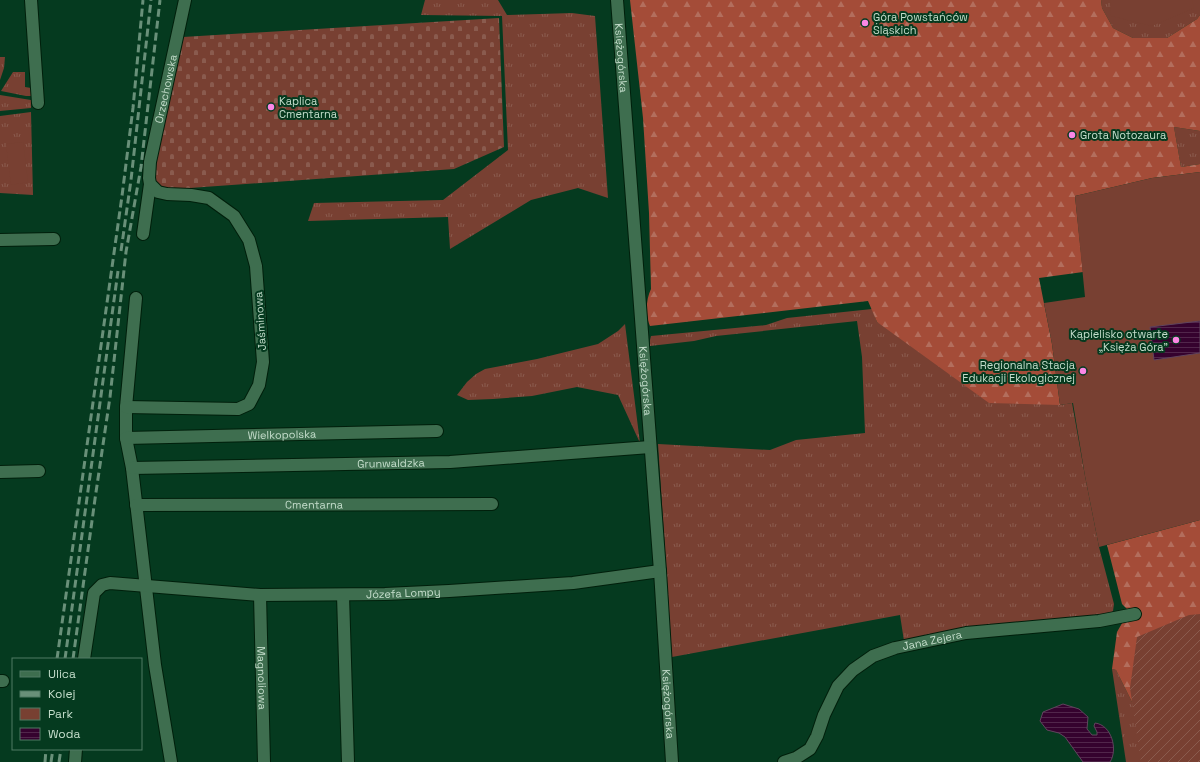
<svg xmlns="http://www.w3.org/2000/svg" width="1200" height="762" viewBox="0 0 1200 762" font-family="'Space Grotesk',sans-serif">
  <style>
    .grass { fill: url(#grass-tufts) }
    .forest { fill: url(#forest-firs) }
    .cemetery { fill: url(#cemetery-stones) }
    .park { fill: #784032 }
    .garden { fill: url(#garden-furrows) }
    .water { fill: url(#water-rules); stroke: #60445d }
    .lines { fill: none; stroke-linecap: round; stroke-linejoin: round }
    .minor-casing { stroke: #001f0b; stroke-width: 14 }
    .minor { stroke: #3e6e4f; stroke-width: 12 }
    .rail { stroke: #699079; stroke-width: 3; stroke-dasharray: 8 4; stroke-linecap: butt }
    .poi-dot { fill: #fb87e5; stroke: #053a1f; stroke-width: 1.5 }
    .labels { text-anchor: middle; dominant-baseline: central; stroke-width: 4; stroke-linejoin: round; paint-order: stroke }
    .poi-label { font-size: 11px; fill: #c4ddcb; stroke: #053a1f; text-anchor: start }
    .street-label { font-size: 11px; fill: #c4ddcb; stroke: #053a1f }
  </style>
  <defs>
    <pattern id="grass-tufts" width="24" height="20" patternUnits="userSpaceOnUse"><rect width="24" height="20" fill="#784032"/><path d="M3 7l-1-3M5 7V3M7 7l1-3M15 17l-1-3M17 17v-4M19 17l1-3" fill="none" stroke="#8a5b4e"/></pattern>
    <pattern id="forest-firs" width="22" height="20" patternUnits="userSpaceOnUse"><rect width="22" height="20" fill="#a44c38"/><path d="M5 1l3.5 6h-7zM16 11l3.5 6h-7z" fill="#b36e5d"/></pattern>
    <pattern id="cemetery-stones" width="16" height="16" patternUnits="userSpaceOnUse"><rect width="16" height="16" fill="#784032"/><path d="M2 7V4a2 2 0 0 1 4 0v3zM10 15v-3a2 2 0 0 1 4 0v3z" fill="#8a5b4e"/></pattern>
    <pattern id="garden-furrows" width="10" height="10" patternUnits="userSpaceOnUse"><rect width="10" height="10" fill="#784032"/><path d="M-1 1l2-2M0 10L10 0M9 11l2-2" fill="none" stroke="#8a5b4e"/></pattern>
    <pattern id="water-rules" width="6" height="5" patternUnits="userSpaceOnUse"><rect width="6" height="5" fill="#35022e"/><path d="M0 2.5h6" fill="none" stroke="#51264b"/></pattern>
  </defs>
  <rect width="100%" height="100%" fill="#053a1f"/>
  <path class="grass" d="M425,0H498L507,15L572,13L595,16L608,198L578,188L531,200L450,249L448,217L308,221L314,203L443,200L508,150L502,16L421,15Z
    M1101,0H1200V15L1197,19L1167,38H1133L1113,28L1102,8Z
    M0,57H5L4,68L0,80Z
    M13,72H25V87L31,88V96H26L1,91Z
    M0,95L31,100V108L0,111Z
    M31,112L33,195L0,193V116Z
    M1174,127L1200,131V164L1181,167Z
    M872,309L877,322L1060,405L1072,403L1085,476L1099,547L1114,604L1113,611L1110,614L974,628L904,641L900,615L672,657L658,444L770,450L796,440L865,433L862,357L857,321L716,336L694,341L650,346V340L651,336L766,325L787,318Z
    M625,324L640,443L618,395L577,387L532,396L493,399L468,400L457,395L467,382L476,374L485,369L537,359L598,344L618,331Z
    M1112,669L1116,670L1134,706L1200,762H1126Z"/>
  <path class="forest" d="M630,0H1101L1102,8L1113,28L1133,38H1167L1197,19L1200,15V131L1174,127L1181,167L1200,164V172L1152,178L1075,196L1083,272L1039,278L1052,344L1060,405L989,403L877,322L868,301L650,326C645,316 646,299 651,289L649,213L643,118Z
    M1200,520V762L1134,706L1116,670L1112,669L1117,632L1129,611L1122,604L1107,545Z"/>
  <path class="cemetery" d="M499,18L504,147L454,169L162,190L151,180L183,37Z"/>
  <path class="park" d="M1110,0H1192L1194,8L1152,26L1111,16Z
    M23,142L28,182L11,185L6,144Z
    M1200,172V520L1099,547L1085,476L1073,403L1060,405L1052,344L1044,303L1085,297L1075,196L1152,178Z"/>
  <path class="garden" d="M1200,614V762H1141L1130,688L1137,637L1189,615Z"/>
  <path class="water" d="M1200,321V353L1154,360L1150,327Z
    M1063,704L1079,709L1088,717L1087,729L1092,735H1097V732L1094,726L1095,723C1112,725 1118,750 1110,762H1083L1065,737L1059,733L1047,730L1040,721L1043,712Z"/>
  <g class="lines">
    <defs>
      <g id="minor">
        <path d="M31,0L38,103"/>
        <path id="s1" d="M617,0L660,571L672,762"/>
        <path d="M143,234L150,184"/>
        <path d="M0,240L54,239"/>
        <path d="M136,298L126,407V438L132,468L155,665L171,762"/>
        <path id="s2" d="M126,407L238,409L249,404L259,385L263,362L256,266L249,240L234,216L209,198L191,195L167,194L158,192L150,184L149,178L150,162L185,0"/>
        <path id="s3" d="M126,438L437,431"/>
        <path id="s4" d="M132,468L450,462L650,447"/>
        <path d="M0,472L39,471"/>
        <path id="s5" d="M136,505L492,504"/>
        <path id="s6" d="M260,595L264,762"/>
        <path d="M343,595L348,762"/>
        <path id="s7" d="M84,659L94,593L102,585L110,583L260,595L385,594L449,591L573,583L660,571"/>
        <path d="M0,681H3"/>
        <path d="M75,762L76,749"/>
        <path id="s8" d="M784,762L796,758L810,749L817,736L824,715L838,686L853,670L873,656L895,648L966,633L1099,621L1135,614"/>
      </g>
    </defs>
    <use href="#minor" class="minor-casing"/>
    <use href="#minor" class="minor"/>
    <path class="rail" d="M121,251L131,180L151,0
      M57,659L122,196L133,108L143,0
      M65,659L118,271
      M73,659L95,499L110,397L126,252L141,167L160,0
      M45,762L46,749
      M51,762L53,749
      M59,762L61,749"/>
  </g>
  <g class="poi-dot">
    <circle cx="865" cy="23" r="4"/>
    <circle cx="271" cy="107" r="4"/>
    <circle cx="1072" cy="135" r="4"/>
    <circle cx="1176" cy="340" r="4"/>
    <circle cx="1083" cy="371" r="4"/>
  </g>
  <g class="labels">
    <g class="poi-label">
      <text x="873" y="17">Góra Powstańców<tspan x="873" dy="13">Śląskich</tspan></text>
      <text x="279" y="101">Kaplica<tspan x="279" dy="13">Cmentarna</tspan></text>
      <text x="1080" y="135">Grota Notozaura</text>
      <text x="1168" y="334" text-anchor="end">Kąpielisko otwarte<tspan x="1168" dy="13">„Księża Góra”</tspan></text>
      <text x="1075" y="365" text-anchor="end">Regionalna Stacja<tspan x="1075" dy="13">Edukacji Ekologicznej</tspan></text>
    </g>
    <g class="street-label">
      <text stroke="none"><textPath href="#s1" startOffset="58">Księżogórska</textPath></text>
      <text stroke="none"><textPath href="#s2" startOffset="511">Orzechowska</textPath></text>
      <text transform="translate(260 321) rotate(-94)">Jaśminowa</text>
      <text stroke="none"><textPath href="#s1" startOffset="382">Księżogórska</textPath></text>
      <text stroke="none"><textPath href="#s3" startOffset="156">Wielkopolska</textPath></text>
      <text stroke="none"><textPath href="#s4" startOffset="259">Grunwaldzka</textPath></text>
      <text stroke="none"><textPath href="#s5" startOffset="178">Cmentarna</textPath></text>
      <text stroke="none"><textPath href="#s7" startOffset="380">Józefa Lompy</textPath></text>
      <text stroke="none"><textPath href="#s8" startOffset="206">Jana Zejera</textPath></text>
      <text stroke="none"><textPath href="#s6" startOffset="83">Magnoliowa</textPath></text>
      <text stroke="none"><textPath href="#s1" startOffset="706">Księżogórska</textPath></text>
    </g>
  </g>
  <rect x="12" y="658" width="130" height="92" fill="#053a1f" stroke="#517b64"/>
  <rect x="20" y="671" width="20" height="6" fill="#3e6e4f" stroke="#517b64"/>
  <text x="48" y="678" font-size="12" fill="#c4ddcb">Ulica</text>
  <rect x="20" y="691" width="20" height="6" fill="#699079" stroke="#517b64"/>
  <text x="48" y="698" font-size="12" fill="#c4ddcb">Kolej</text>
  <rect x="20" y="708" width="20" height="12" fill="#784032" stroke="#517b64"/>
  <text x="48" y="718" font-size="12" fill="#c4ddcb">Park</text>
  <rect x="20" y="728" width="20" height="12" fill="url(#water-rules)" stroke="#517b64"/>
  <text x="48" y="738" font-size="12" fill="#c4ddcb">Woda</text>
</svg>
